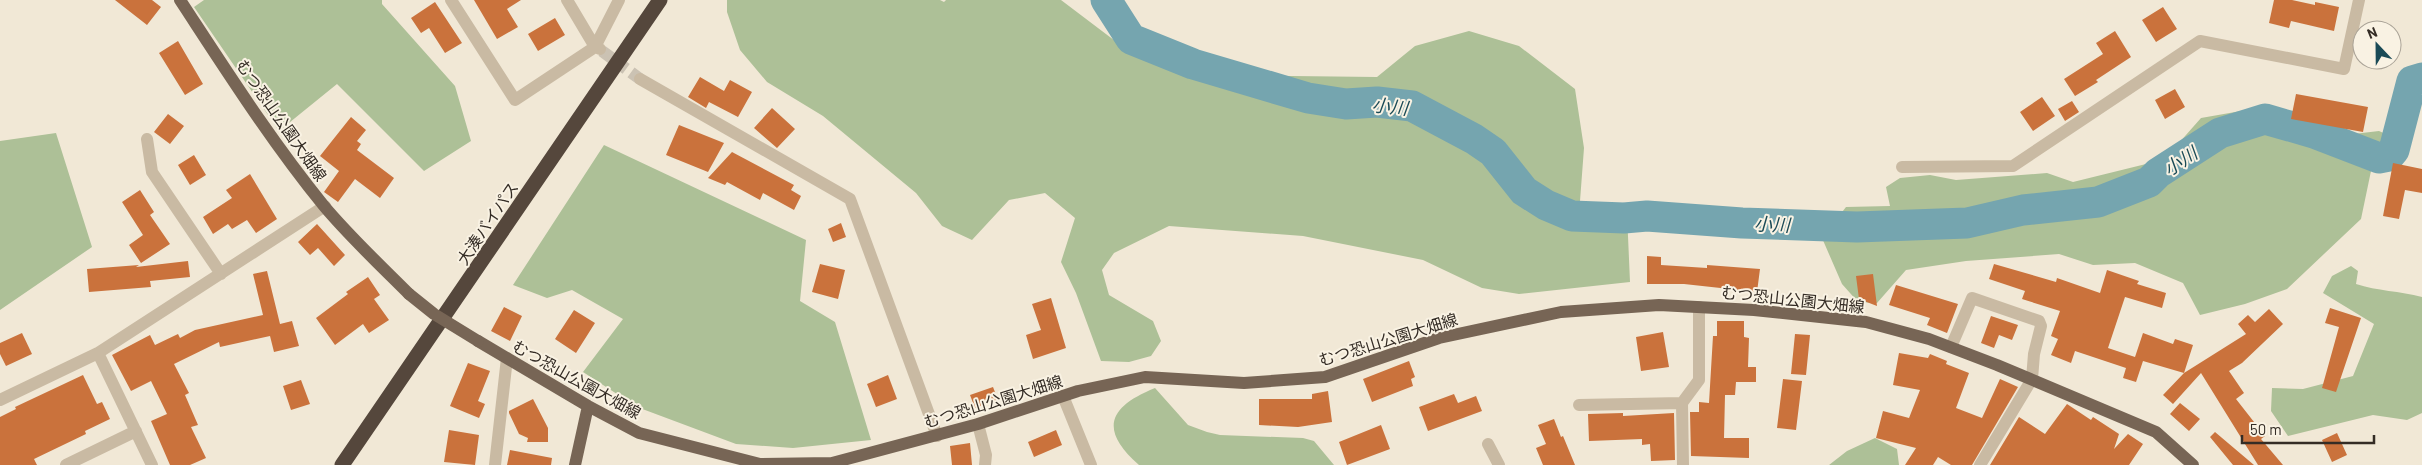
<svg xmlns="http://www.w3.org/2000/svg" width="2422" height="465" viewBox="0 0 2422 465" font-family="Barlow,'Noto Sans JP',sans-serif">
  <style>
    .green { fill: #adc097 }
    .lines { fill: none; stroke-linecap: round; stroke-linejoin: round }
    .river { stroke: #75a5af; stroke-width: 31 }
    .building { fill: #ca723c }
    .minor-tunnel { stroke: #cbc2b3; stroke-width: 12; stroke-dasharray: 12 6; stroke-linecap: butt }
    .minor { stroke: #c9baa3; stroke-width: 12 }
    .major { stroke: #776555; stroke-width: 12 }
    .highway { stroke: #55473c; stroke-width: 15 }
    .major-bridge { stroke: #776555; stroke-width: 12 }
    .labels { text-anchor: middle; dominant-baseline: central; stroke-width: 4; stroke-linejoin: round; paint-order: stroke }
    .street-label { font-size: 16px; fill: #342c25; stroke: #f9f2e3 }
    .water-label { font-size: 18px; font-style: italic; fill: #1a4a56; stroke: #f9f2e3 }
  </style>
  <rect width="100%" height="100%" fill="#f1e8d6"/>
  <path class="green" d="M204,0H382V4L455,86L471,141L424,171L337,84L279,131L194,7Z
    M727,0H940L944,2L946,0H1061L1135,56L1215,75L1377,77L1415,46L1469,31L1519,46L1575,89L1584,148L1580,201L1627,213L1630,282L1519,294L1482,288L1423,260L1303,236L1169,226L1114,253L1102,270L1109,295L1153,321L1161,341L1151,356L1129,362L1101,361L1076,293L1061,262L1075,218L1045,193L1009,200L972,240L942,226L916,193L823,116L767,82L740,50L727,12Z
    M2258,108L2302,140L2379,131L2388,135L2371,171L2361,219L2287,289L2245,304L2200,315L2183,283L2135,263L2093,265L2059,254L1966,261L1906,270L1877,303L1858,302L1842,284L1822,238L1846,207L1890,206L1886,187L1900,178L1930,175L1956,180L2047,173L2073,182L2150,163L2178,144L2201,118Z
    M56,133L92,247L0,310V141Z
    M604,145L806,240L800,301L835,322L871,440L793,448L736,444L637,407L583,372L623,319L572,290L547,298L513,285Z
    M2351,266L2358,271L2356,284C2377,291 2400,291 2422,297V413L2407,420L2373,415L2288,436L2271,411L2272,388L2303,389L2353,376L2374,324L2323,293L2332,276Z
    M1155,388L1188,425L1207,432L1220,435L1303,438L1314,441L1334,465H1139C1099,430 1108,407 1155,388Z
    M1875,438L1897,449L1899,465H1829L1847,451Z"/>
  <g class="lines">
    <path class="river" d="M1106,0L1131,39L1193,64L1308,98L1346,104L1377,102L1412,106L1474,139L1493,152L1524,191L1546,205L1572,216L1624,218L1647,216L1742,223L1857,227L1967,223L2023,210L2098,202L2149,182L2158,173L2220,133L2265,119L2314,133L2379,158L2389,156L2394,150L2412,81L2422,78"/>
  </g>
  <path class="building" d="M115,0H152L161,7L147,25Z
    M474,0H521L507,9L518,27L497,39Z
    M2274,0H2292L2315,5V2L2339,7L2334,31L2291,21L2289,28L2269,23Z
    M435,2L462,43L445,53L429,28L421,33L411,18Z
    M2163,7L2177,29L2156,42L2142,20Z
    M555,18L565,35L538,51L528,34Z
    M2115,31L2131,57L2096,80L2098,82L2075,96L2064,79L2103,54L2096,43Z
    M178,41L203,84L185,95L159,53Z
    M700,77L724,91L730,80L752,92L738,117L709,102L706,108L688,97Z
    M2175,89L2185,107L2165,119L2155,100Z
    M2296,94L2368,107L2363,132L2291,119Z
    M2042,97L2055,116L2033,131L2020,112Z
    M2072,101L2079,112L2065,121L2058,109Z
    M772,108L795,129L777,148L754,128Z
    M168,114L184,126L170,144L154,132Z
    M351,117L366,130L357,141L361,144L357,150L394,178L380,198L355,179L338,202L324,192L339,171L320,156Z
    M679,125L724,143L708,172L666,155Z
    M732,152L794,185L791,190L801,196L794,210L763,193L760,200L727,182L725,185L708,178Z
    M194,155L206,175L190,185L178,165Z
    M2393,163L2422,169V193L2405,190L2399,219L2383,216Z
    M250,174L277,219L256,233L247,220L232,229L228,224L213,234L203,217L232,198L226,190Z
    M140,190L154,212L150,215L170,244L141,263L129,245L143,235L122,202Z
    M841,223L846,237L833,242L828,229Z
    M317,224L345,255L334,266L318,248L310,255L298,242Z
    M1647,256L1661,257V265L1707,268V265L1760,269L1757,292L1684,284H1647Z
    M188,261L190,277L150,281L151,287L89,292L87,269L139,265L136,267Z
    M820,264L845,270L838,299L812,292Z
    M1994,264L2056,282L2057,278L2100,293L2107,270L2139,281L2137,284L2166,293L2162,308L2125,297L2108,348L2135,357L2143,333L2173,344L2175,339L2193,345L2184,373L2246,334L2238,324L2248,315L2255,322L2269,309L2283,324L2242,363L2229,371L2244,393L2236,399L2265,436L2261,439L2283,465H2258L2201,373L2173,404L2163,395L2184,373L2143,361L2136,382L2123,378L2126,368L2075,351L2071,363L2051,355L2058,339L2051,336L2060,311L2022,299L2025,291L1989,279Z
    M267,271L280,324L292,321L299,346L274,352L270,336L220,347L219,342L174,364L189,393L185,395L198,425L191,427L206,458L190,465H170L151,421L167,414L151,381L131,391L112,355L150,335L155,345L178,334L180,338L195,330L263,315L253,274Z
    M1873,274L1877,306L1859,299L1856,276Z
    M368,277L380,295L374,299L389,320L369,333L363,324L335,345L316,318L348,294L346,292Z
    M1896,285L1958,304L1947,333L1927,325L1930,318L1889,305Z
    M1051,298L1066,348L1033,359L1026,335L1041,330L1032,304Z
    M504,307L522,316L510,341L491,331Z
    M2330,308L2361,318L2336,392L2322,388L2339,327L2325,323Z
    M574,310L595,323L576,353L555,339Z
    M1991,316L2018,325L2012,340L1999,335L1994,348L1981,343Z
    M1717,321H1744V337L1749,338L1748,367H1756V382H1736L1735,395H1725L1724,438H1749V458L1691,456L1690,412H1699V402L1709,403L1713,336H1717Z
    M1663,332L1669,367L1641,371L1636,337Z
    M22,333L32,354L6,366L0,354V343Z
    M1795,334L1810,335L1806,375L1791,374Z
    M1899,353L1928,358L1930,354L1947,361L1946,364L1969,373L1956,408L1982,418L2000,379L2018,387L1972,465H1951L1938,457L1933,465H1905L1916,448L1876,438L1883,411L1909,418L1920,390L1893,385Z
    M1409,361L1415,377L1411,379L1413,386L1372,402L1363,379Z
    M468,363L490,371L478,401L485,404L479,418L450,406Z
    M83,375L97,404L102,402L110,419L85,431L86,434L34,459L37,465H0V417L16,409L15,407Z
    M888,375L897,399L876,407L867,384Z
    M1783,379L1802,381L1796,430L1777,428Z
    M301,380L310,404L291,410L283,386Z
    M993,387L998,400L975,408L970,395Z
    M1328,391L1332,422L1298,427L1259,425V399H1312V394Z
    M1454,394L1458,403L1476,396L1482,411L1428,431L1419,407Z
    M533,399L548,428V442H527L528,438L519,434L509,413V411Z
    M2180,403L2200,419L2189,431L2170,414Z
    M2067,404L2091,420L2093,417L2119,434L2114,449L2128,434L2143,444L2129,465H1990L2019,417L2045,434Z
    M1623,413V416L1674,413L1675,460L1651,461L1650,444L1642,445V439L1589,441L1588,414Z
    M1554,419L1561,437L1563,436L1575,465H1543L1536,448L1546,444L1538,425Z
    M1381,425L1390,449L1347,465L1339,442Z
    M449,430L479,435L475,465L444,462Z
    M1056,430L1062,445L1034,457L1028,442Z
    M2215,432L2254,465H2233L2210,437Z
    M2337,433L2347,455L2332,462L2322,440Z
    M970,443L972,465H952L950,446Z
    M510,450L552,458L551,465H507Z"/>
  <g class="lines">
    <path class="minor-tunnel" d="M602,51L640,79"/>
    <path class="minor" d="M451,0L515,100L595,47L619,0
      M567,0L595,47L600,49
      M640,79L850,199L937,436
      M147,139L152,172L221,274
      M1902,167L2013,166L2200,41L2344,69L2359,0
      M1951,347L1972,298L2039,321L2041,326L2034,354L2032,379L1980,465
      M98,353L152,465
      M1063,396L1091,465
      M0,400L98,353L325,206
      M1579,405L1682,403
      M978,424L986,455L985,465
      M1488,444L1499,465
      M66,465L136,431
      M495,465L507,358
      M1683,465L1682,403L1699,380V307"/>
    <path class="major" d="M180,0C226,70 271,141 324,206C350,237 380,265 409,294
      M478,341L588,406L639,433L760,464L832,463L978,424L1078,391L1145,377L1244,383L1325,377L1439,338L1561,312L1659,305L1754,310L1866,322L1929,339L1997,365L2156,432L2193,465
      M575,465L588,406"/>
    <path class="highway" d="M342,465L660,0"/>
    <path class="major-bridge" d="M409,294L434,314L478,341"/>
  </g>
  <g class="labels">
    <g class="street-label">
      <text transform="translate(282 120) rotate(55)">むつ恐山公園大畑線</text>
      <text transform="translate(487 223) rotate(-56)">大湊バイパス</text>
      <text transform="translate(1793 299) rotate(6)">むつ恐山公園大畑線</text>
      <text transform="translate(1388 339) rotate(-17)">むつ恐山公園大畑線</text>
      <text transform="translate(577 379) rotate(29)">むつ恐山公園大畑線</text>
      <text transform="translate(993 401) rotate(-17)">むつ恐山公園大畑線</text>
    </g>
    <g class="water-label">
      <text transform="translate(1390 106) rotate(6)">小川</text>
      <text transform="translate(2180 161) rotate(-34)">小川</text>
      <text transform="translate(1772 224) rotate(2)">小川</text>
    </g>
  </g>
  <g transform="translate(2377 45) rotate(338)"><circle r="24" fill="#f9f2e3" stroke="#aaa397"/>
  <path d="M0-4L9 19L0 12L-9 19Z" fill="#1a4a56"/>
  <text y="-8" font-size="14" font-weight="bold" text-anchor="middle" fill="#342c25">N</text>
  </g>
  <path d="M2242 435v8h132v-8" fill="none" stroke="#342c25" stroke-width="2.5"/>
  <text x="2250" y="435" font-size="15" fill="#342c25" stroke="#f9f2e3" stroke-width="4" paint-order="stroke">50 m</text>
</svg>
